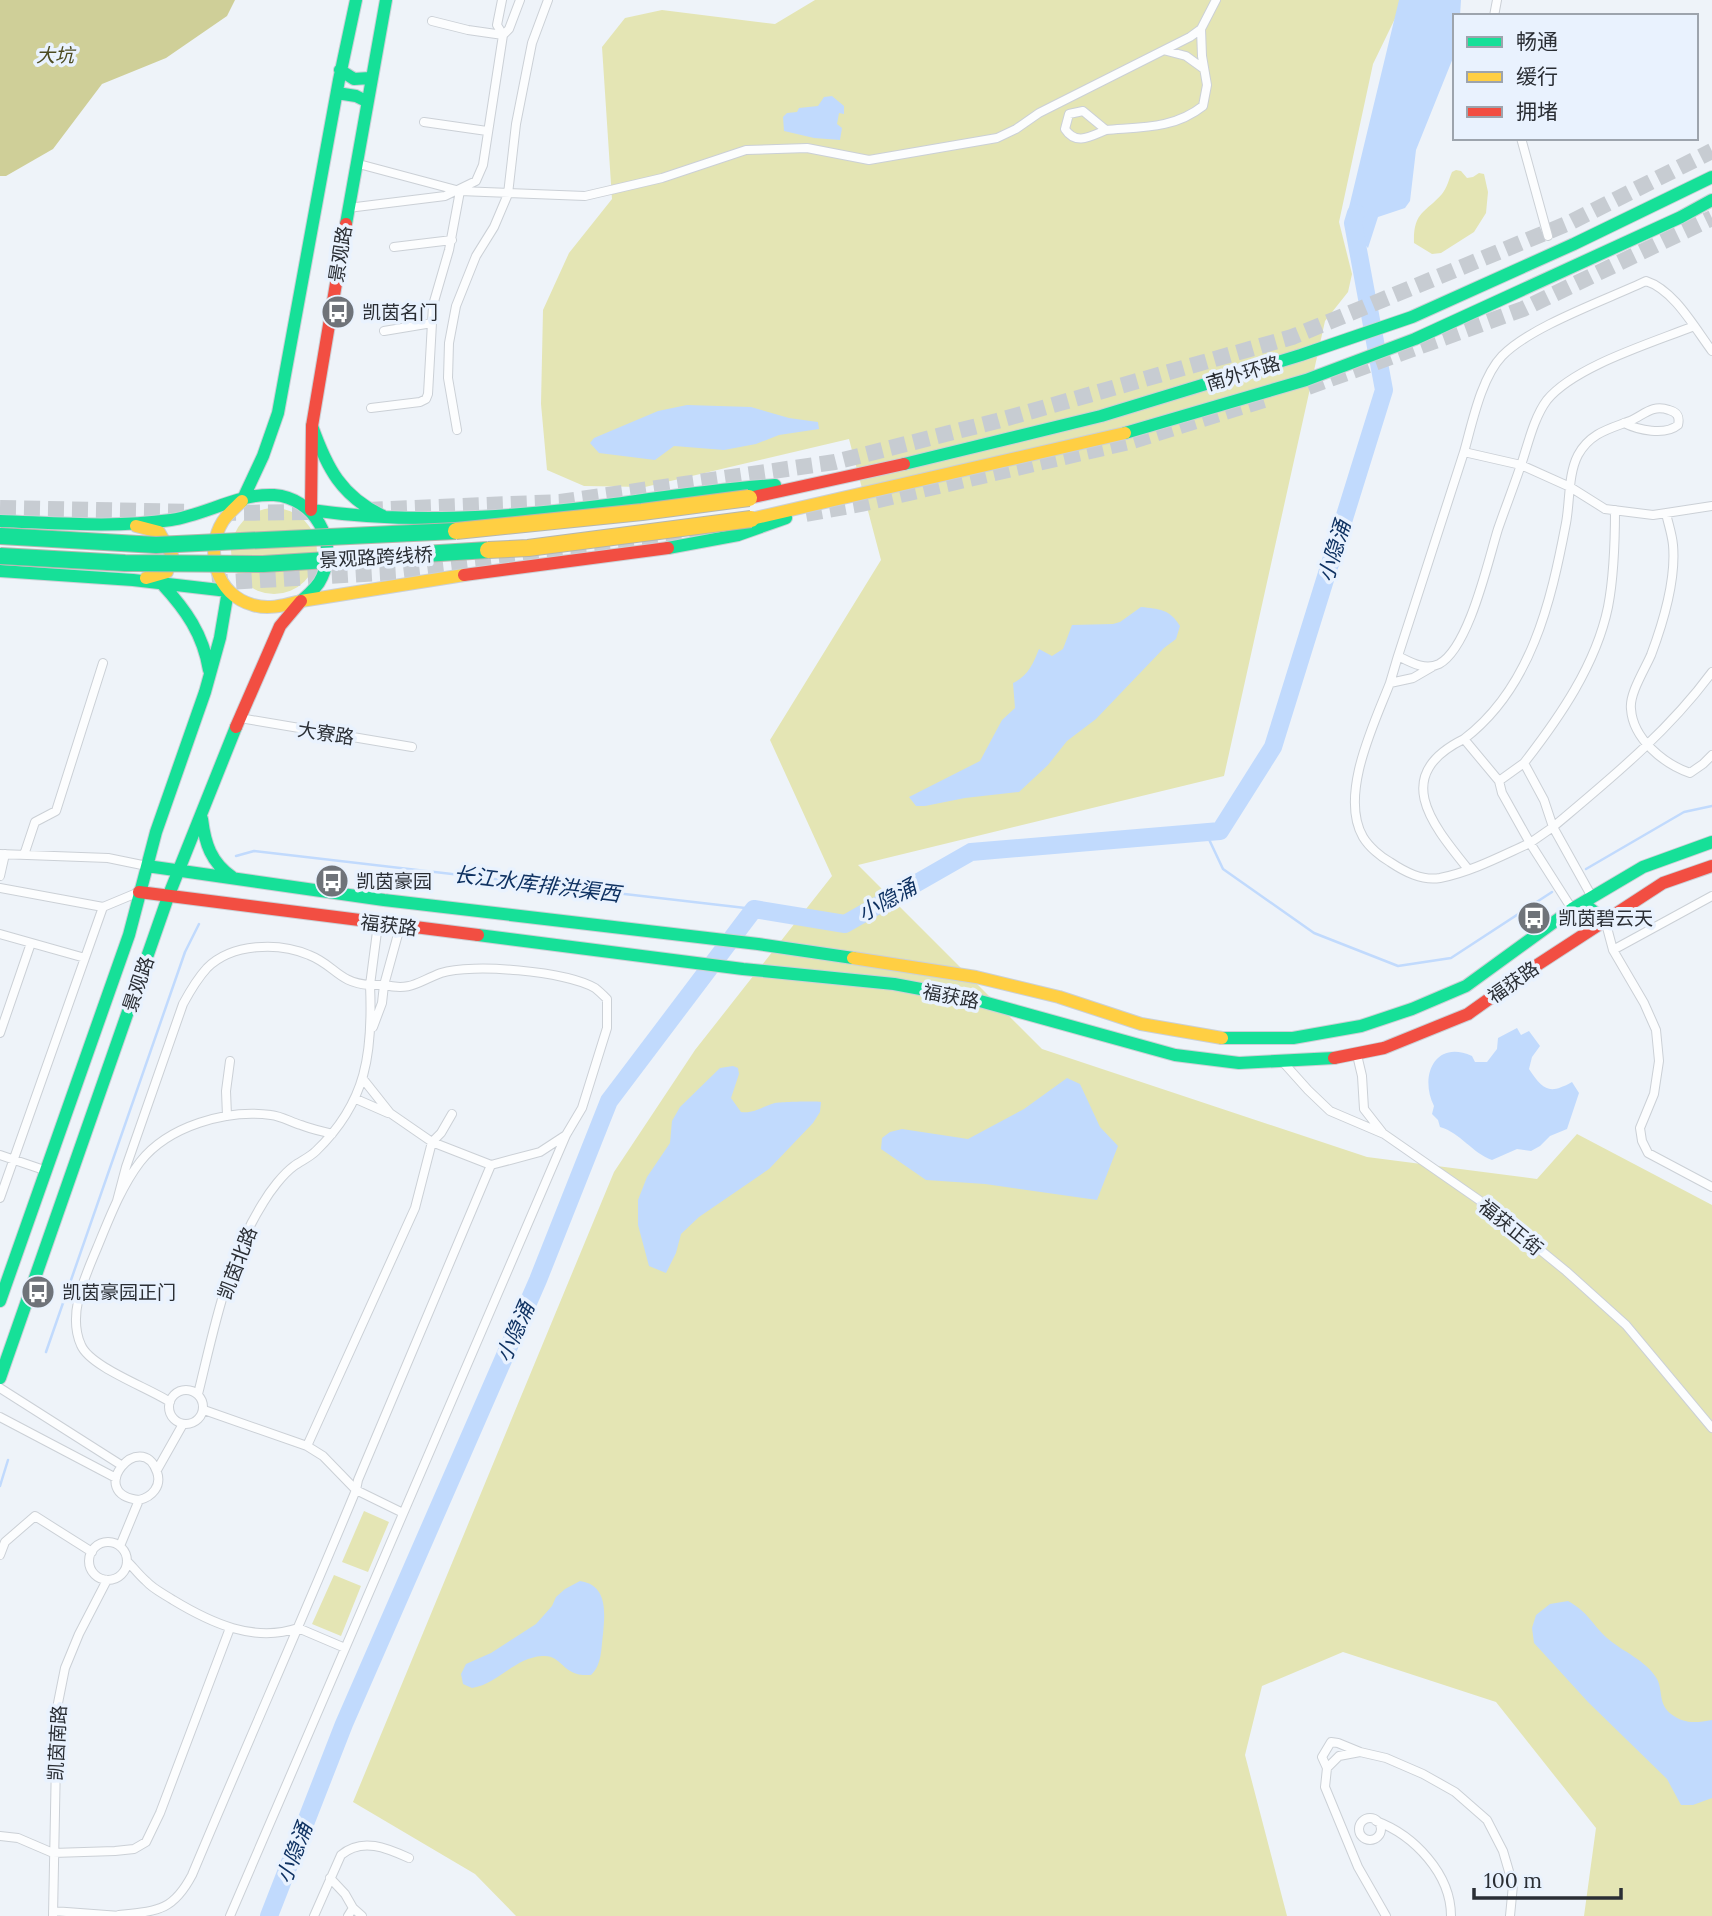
<svg xmlns="http://www.w3.org/2000/svg" width="1712" height="1916" viewBox="0 0 1712 1916" font-family="Lora,'Noto Sans SC',serif">
  <style>
    .green { fill: #e4e5b4 }
    .forest { fill: #cfcf98 }
    .water { fill: #c1dafd }
    .lines { fill: none; stroke-linecap: round; stroke-linejoin: round }
    .stream { stroke: #c1dafd; stroke-width: 2.5 }
    .river { stroke: #c1dafd; stroke-width: 18 }
    .highway-tunnel { stroke: #c7ccd2; stroke-width: 16; stroke-dasharray: 16 8; stroke-linecap: butt }
    .street-casing { stroke: #cbd0d6; stroke-width: 10 }
    .fast-casing { stroke: #cbd0d6; stroke-width: 14 }
    .slow-casing { stroke: #cbd0d6; stroke-width: 14 }
    .jam-casing { stroke: #cbd0d6; stroke-width: 14 }
    .street { stroke: #fcfdfe; stroke-width: 8 }
    .fast { stroke: #16e098; stroke-width: 12 }
    .slow { stroke: #ffcf43; stroke-width: 12 }
    .jam { stroke: #f24e42; stroke-width: 12 }
    .fast-bridge-casing { stroke: #b5b6ae; stroke-width: 18; stroke-linecap: butt }
    .slow-bridge-casing { stroke: #b5b6ae; stroke-width: 18; stroke-linecap: butt }
    .fast-bridge { stroke: #16e098; stroke-width: 16 }
    .slow-bridge { stroke: #ffcf43; stroke-width: 16 }
    .labels { text-anchor: middle; dominant-baseline: central; stroke-width: 7; stroke-linejoin: round; paint-order: stroke }
    .park-label { font-size: 19px; font-style: italic; fill: #4c4b20; stroke: #e9f2fe }
    .street-label { font-size: 19px; fill: #2a2e34; stroke: #e9f2fe }
    .poi-label { font-size: 19px; fill: #2a2e34; stroke: #e9f2fe; text-anchor: start }
    .water-label { font-size: 21px; font-style: italic; fill: #0f3262; stroke: #e9f2fe }
  </style>
  <rect width="100%" height="100%" fill="#eef3f9"/>
  <path class="green" d="M815,0H1404L1373,64L1339,222L1352,274L1348,292L1325,321L1224,776L858,865L1042,1049L1367,1157L1537,1179L1577,1134L1712,1205V1916H1584L1596,1828L1496,1702L1343,1652L1262,1686L1245,1755L1287,1916H516L475,1874L353,1802L614,1172L695,1050L832,876L770,740L881,560L849,439L645,487L584,486L547,470L541,404L543,310L569,253L612,199L602,47L625,18L662,10L775,24Z
    M1456,170L1461,171L1467,178L1473,177L1479,173L1484,174L1488,192L1486,213L1474,232L1441,253L1432,254L1414,243C1413,212 1425,213 1442,194C1447,188 1449,179 1452,172Z
    M231 551a43 43 0 1 1 86 0a43 43 0 1 1-86 0Z
    M364,1511L389,1522L368,1572L342,1562Z
    M334,1575L361,1586L341,1636L312,1624Z"/>
  <path class="forest" d="M0,0H235L227,16L166,58L102,84L53,149L6,176H0Z"/>
  <path class="water" d="M1399,0H1461L1460,16H1455V53L1416,150L1410,201L1405,208L1378,217L1368,248L1345,224Z
    M832,96L844,106V114L839,113L837,124L842,128L840,140L814,138L784,131L783,117L787,113L797,112L799,108L818,106L824,97Z
    M687,405L751,407L789,418L818,422L819,429L779,435L756,444L724,450L674,446L655,460L599,453L590,443L594,438L658,411Z
    M1141,607C1159,609 1170,609 1180,626L1176,639L1164,648L1096,719L1067,741L1048,765L1019,792L965,798L925,806H916L909,797L980,761L1002,720L1015,708L1013,683C1028,676 1033,664 1039,649L1052,656L1063,649L1072,625L1113,624L1120,622Z
    M1517,1028L1521,1035L1529,1031L1540,1046L1532,1057L1529,1069C1543,1090 1549,1095 1572,1082L1579,1093L1567,1129L1550,1136L1540,1146L1531,1151L1517,1149L1492,1160C1472,1153 1461,1133 1440,1127L1438,1120L1432,1114L1434,1106C1419,1076 1435,1039 1472,1056L1475,1062H1487L1497,1049L1498,1038Z
    M733,1066L738,1068L739,1074L731,1098L741,1112C754,1114 763,1106 775,1103C781,1102 815,1101 821,1102L820,1112L813,1123L769,1169L699,1217L681,1234L676,1253L666,1273L649,1266L638,1225V1200L647,1177L670,1143L672,1121L680,1107L720,1068Z
    M1067,1078L1080,1084L1100,1127L1118,1146L1097,1200L985,1184L926,1180L881,1149L882,1138L890,1132L902,1129L968,1139L1024,1109Z
    M580,1581C608,1585 605,1613 603,1634C601,1649 602,1665 591,1675C561,1677 563,1654 542,1656C514,1658 498,1684 472,1688L463,1684L461,1674L466,1664L491,1653L536,1624L552,1606L556,1597L565,1589Z
    M1568,1601C1588,1612 1591,1623 1607,1638C1623,1652 1646,1660 1657,1679C1663,1690 1658,1704 1671,1714C1684,1724 1696,1723 1712,1720V1798L1693,1805H1681L1667,1779L1588,1702L1534,1643L1532,1628L1536,1615L1550,1604Z"/>
  <g class="lines">
    <path class="stream" d="M1206,833L1223,869L1314,933L1398,966L1451,958L1552,892
      M236,856L254,851L754,909
      M1586,869L1684,812L1712,806
      M46,1352L185,952L199,924
      M0,1486L8,1460"/>
    <path class="river" d="M269,1916L344,1724L538,1280L609,1101L754,909L845,924L971,852L1220,831L1273,747L1384,390L1353,223L1356,213"/>
    <path class="highway-tunnel" d="M1308,387L1523,309L1712,218
      M0,508L191,512
      M367,510L560,502L835,462L997,421L1292,337L1569,223L1712,151
      M220,513L320,512
      M806,514L861,504L1129,442L1270,398
      M212,583L396,572L673,538L715,531"/>
    <defs>
      <path id="street" d="M502,0L497,25L503,35
        M1494,16L1497,0
        M432,21L468,30L503,35
        M1167,51L1186,56L1204,69
        M424,122L487,131
        M1106,130C1091,136 1076,146 1065,129L1069,114L1083,111L1106,130C1141,127 1174,129 1203,106L1207,85L1202,56L1201,29
        M1521,138L1548,236
        M355,163L460,191L585,196L662,178L746,150L807,148L869,160L997,138L1016,129L1039,113L1190,37L1201,29L1216,0
        M348,208L445,196L476,181L483,165L503,35L509,29L520,0
        M394,247L452,240
        M384,331L432,323
        M1712,351C1694,327 1674,290 1646,281C1606,300 1531,326 1502,356C1481,378 1472,424 1464,452L1521,465L1570,487L1605,509L1653,515L1712,506
        M371,408L420,402L426,399L428,394L433,305L449,250L460,191
        M457,430L448,378L449,343L456,306L476,256L494,227L508,194L516,124L532,43L548,0
        M1464,452L1398,656C1410,662 1425,671 1439,664C1469,648 1488,561 1498,529C1506,506 1515,483 1523,459C1529,440 1535,416 1547,400C1575,366 1652,343 1694,326
        M1666,513C1668,523 1672,534 1673,545C1676,578 1663,623 1651,655C1645,669 1629,694 1631,709C1633,739 1664,764 1690,773L1703,764L1712,755
        M1398,656L1390,683L1413,678L1432,667
        M1390,683C1374,724 1339,795 1363,837C1369,847 1381,857 1390,862C1405,872 1422,881 1440,878C1471,872 1501,856 1530,843L1572,909
        M240,718L412,747
        M1464,739C1531,688 1551,602 1566,523C1570,502 1568,474 1578,455C1590,433 1609,429 1630,421C1644,415 1652,404 1669,410C1677,412 1680,417 1678,425C1665,436 1638,430 1624,423
        M1524,763C1559,718 1596,665 1608,607C1614,576 1615,542 1615,510
        M1524,763L1544,800L1553,827L1530,843L1502,793L1499,781Z
        M0,854L108,858L147,866
        M24,855L35,822L56,811L103,663
        M1468,869C1431,823 1391,775 1464,739L1499,781
        M0,876L5,854
        M0,888L103,907
        M1592,897L1553,827C1610,779 1668,732 1712,672
        M1605,920L1613,950L1644,1003L1656,1030L1659,1061L1654,1094L1640,1128L1642,1141L1648,1153L1712,1187
        M378,924L370,985H384L400,927
        M0,934L85,958
        M1613,950L1712,896
        M0,1033L31,943
        M1357,1055L1362,1076L1364,1109L1382,1132
        M1282,1061L1308,1090L1330,1111L1384,1134L1479,1200L1566,1271L1626,1325L1712,1428
        M363,1079L390,1113L432,1142L491,1165L540,1152L566,1135L582,1108L607,1028V999C603,995 599,991 595,988C566,971 472,963 441,973C417,982 412,991 384,985L382,1003L373,1027
        M356,1099L388,1113
        M227,1116L226,1091L230,1061
        M0,1155L47,1171
        M0,1198L103,907L139,892
        M117,1201L126,1167L183,1004C190,991 197,979 207,968C232,943 279,942 309,955C335,965 338,983 370,985C373,1052 367,1102 316,1151C310,1157 301,1161 294,1166C283,1174 270,1191 263,1203C227,1260 214,1329 198,1394
        M0,1388L121,1465
        M169 1407a17 17 0 1 1 34 0a17 17 0 1 1-34 0Z
        M170,1402C149,1388 90,1367 81,1345C67,1314 85,1277 97,1248C109,1219 121,1187 140,1162C168,1126 227,1109 271,1115C281,1116 291,1122 301,1125C311,1129 321,1131 332,1134
        M204,1410L307,1446
        M0,1417L116,1478
        M157,1470L183,1424
        M403,1513L356,1490L323,1456L307,1446L415,1208L432,1142L441,1133L452,1114
        M89 1561a19 19 0 1 1 38 0a19 19 0 1 1-38 0Z
        M120,1546L139,1500C152,1497 162,1486 157,1472C141,1427 84,1494 139,1500
        M0,1555L5,1542L35,1516L92,1552
        M127,1561C133,1567 139,1575 146,1581C153,1589 164,1594 173,1600C211,1623 254,1643 298,1628L345,1648
        M1327,1768L1322,1757L1331,1742L1338,1743L1360,1752
        M1359 1829a11 11 0 1 1 22 0a11 11 0 1 1-22 0Z
        M1376,1821C1414,1835 1451,1874 1451,1916
        M0,1836L18,1838L53,1853L115,1851L134,1849L146,1842L160,1813L230,1628
        M330,1878L345,1894L353,1908L348,1916
        M353,1908L362,1916
        M53,1911L120,1916
        M119,1915C158,1911 173,1911 192,1875C246,1746 303,1618 356,1490L358,1480L491,1165
        M53,1916L57,1708L65,1668L79,1634L107,1580
        M230,1916L566,1135
        M314,1916L341,1855C362,1837 387,1848 409,1858
        M1386,1916L1358,1867L1325,1787L1327,1768L1339,1756L1360,1752L1386,1758L1423,1774L1455,1792L1487,1820L1503,1851L1513,1885L1510,1916"/>
      <path id="fast" d="M340,70L354,79L370,78
        M337,93L356,96L366,101
        M346,224L386,0
        M312,426C327,468 341,496 383,516
        M1125,433L1306,380L1415,339L1681,217L1712,200
        M904,464L1101,416L1301,355L1412,317L1574,244L1712,177
        M242,501L263,456L278,413L339,80L356,0
        M311,510C407,524 503,518 599,506C658,498 716,489 775,485
        M0,521C57,523 114,528 171,520C205,515 239,493 274,495C314,498 339,541 322,577C318,587 309,594 301,601
        M668,548L738,535L786,518
        M0,571L133,580L228,591
        M162,584C186,610 203,634 209,670
        M202,819C205,844 211,862 232,877
        M147,866L384,900L758,944L853,958
        M1583,903L1605,920
        M478,935L743,969L894,984L969,998L1175,1055L1239,1063L1334,1058
        M1222,1038H1293L1361,1026L1412,1009L1466,986L1572,909L1643,867L1712,842
        M0,1301L129,935L156,832L205,692L220,638L228,591
        M0,1378L168,897L236,727"/>
      <path id="slow" d="M242,501C236,507 228,514 223,521C204,551 216,595 253,605C269,610 285,605 301,601L464,575
        M751,519L1125,433
        M136,526L159,532L172,555L167,572L146,578
        M853,958L976,977L1059,997L1141,1024L1222,1038"/>
      <path id="jam" d="M749,498L904,464
        M311,510L312,426L346,224
        M464,575L668,548
        M236,727L280,626L301,601
        M139,892L478,935
        M1334,1058L1384,1048L1468,1014L1531,969L1663,883L1712,866"/>
    </defs>
    <use href="#street" class="street-casing"/>
    <use href="#fast" class="fast-casing"/>
    <use href="#slow" class="slow-casing"/>
    <use href="#jam" class="jam-casing"/>
    <use href="#street" class="street"/>
    <use href="#fast" class="fast"/>
    <use href="#slow" class="slow"/>
    <use href="#jam" class="jam"/>
    <defs>
      <path id="fast-bridge" d="M0,536L156,545L456,531
        M0,556L125,563L263,564L488,550"/>
      <path id="slow-bridge" d="M456,531L642,512L749,498
        M488,550L528,548L751,519"/>
    </defs>
    <use href="#fast-bridge" class="fast-bridge-casing"/>
    <use href="#slow-bridge" class="slow-bridge-casing"/>
    <use href="#fast-bridge" class="fast-bridge"/>
    <use href="#slow-bridge" class="slow-bridge"/>
  </g>
  <defs>
    <symbol id="bus-disc" viewBox="-11 -11 22 22"><circle r="9.5" fill="#6f7379" stroke="#e9f2fe"/><path d="M-5-6H5V4H4V6H2V4H-2V6H-4V4H-5ZM-3.5-4V0h7V-4ZM-3.5 1.2v1.5H-2V1.2ZM2 1.2v1.5H3.5V1.2Z" fill="#fff"/></symbol>
  </defs>
  <g fill-rule="evenodd">
    <use href="#bus-disc" x="319" y="293" width="38" height="38"/>
    <use href="#bus-disc" x="313" y="862" width="38" height="38"/>
    <use href="#bus-disc" x="1515" y="899" width="38" height="38"/>
    <use href="#bus-disc" x="19" y="1273" width="38" height="38"/>
  </g>
  <g class="labels">
    <g class="park-label">
      <text x="55" y="55">大坑</text>
    </g>
    <g class="street-label">
      <text transform="translate(340 254) rotate(-81)">景观路</text>
      <text transform="translate(1243 373) rotate(-17)">南外环路</text>
      <text transform="translate(376 557) rotate(-3)">景观路跨线桥</text>
      <text transform="translate(326 733) rotate(9)">大寮路</text>
      <text transform="translate(389 925) rotate(7)">福获路</text>
      <text transform="translate(1513 982) rotate(-35)">福获路</text>
      <text transform="translate(138 984) rotate(-71)">景观路</text>
      <text transform="translate(951 996) rotate(11)">福获路</text>
      <text transform="translate(1511 1227) rotate(39)">福获正街</text>
      <text transform="translate(237 1263) rotate(-69)">凯茵北路</text>
      <text transform="translate(57 1743) rotate(-87)">凯茵南路</text>
    </g>
    <g class="poi-label">
      <text x="362" y="312">凯茵名门</text>
      <text x="356" y="881">凯茵豪园</text>
      <text x="1558" y="918">凯茵碧云天</text>
      <text x="62" y="1292">凯茵豪园正门</text>
    </g>
    <g class="water-label">
      <text transform="translate(1334 551) rotate(-73)">小隐涌</text>
      <text transform="translate(537 884) rotate(7)">长江水库排洪渠西</text>
      <text transform="translate(887 900) rotate(-29)">小隐涌</text>
      <text transform="translate(515 1332) rotate(-66)">小隐涌</text>
      <text transform="translate(294 1853) rotate(-69)">小隐涌</text>
    </g>
  </g>
  <rect x="1453" y="14" width="245" height="126" fill="#e9f2fe" stroke="#9da4ad" stroke-width="2"/>
  <rect x="1467" y="37" width="35" height="10" fill="#16e098" stroke="#9da4ad" stroke-width="2"/>
  <text x="1516" y="49" font-size="21" fill="#2a2e34">畅通</text>
  <rect x="1467" y="72" width="35" height="10" fill="#ffcf43" stroke="#9da4ad" stroke-width="2"/>
  <text x="1516" y="84" font-size="21" fill="#2a2e34">缓行</text>
  <rect x="1467" y="107" width="35" height="10" fill="#f24e42" stroke="#9da4ad" stroke-width="2"/>
  <text x="1516" y="119" font-size="21" fill="#2a2e34">拥堵</text>
  <path d="M1474 1888v10h147v-10" fill="none" stroke="#2a2e34" stroke-width="3.5"/>
  <text x="1484" y="1888" font-size="21" fill="#2a2e34" stroke="#e9f2fe" stroke-width="5" paint-order="stroke">100 m</text>
</svg>
